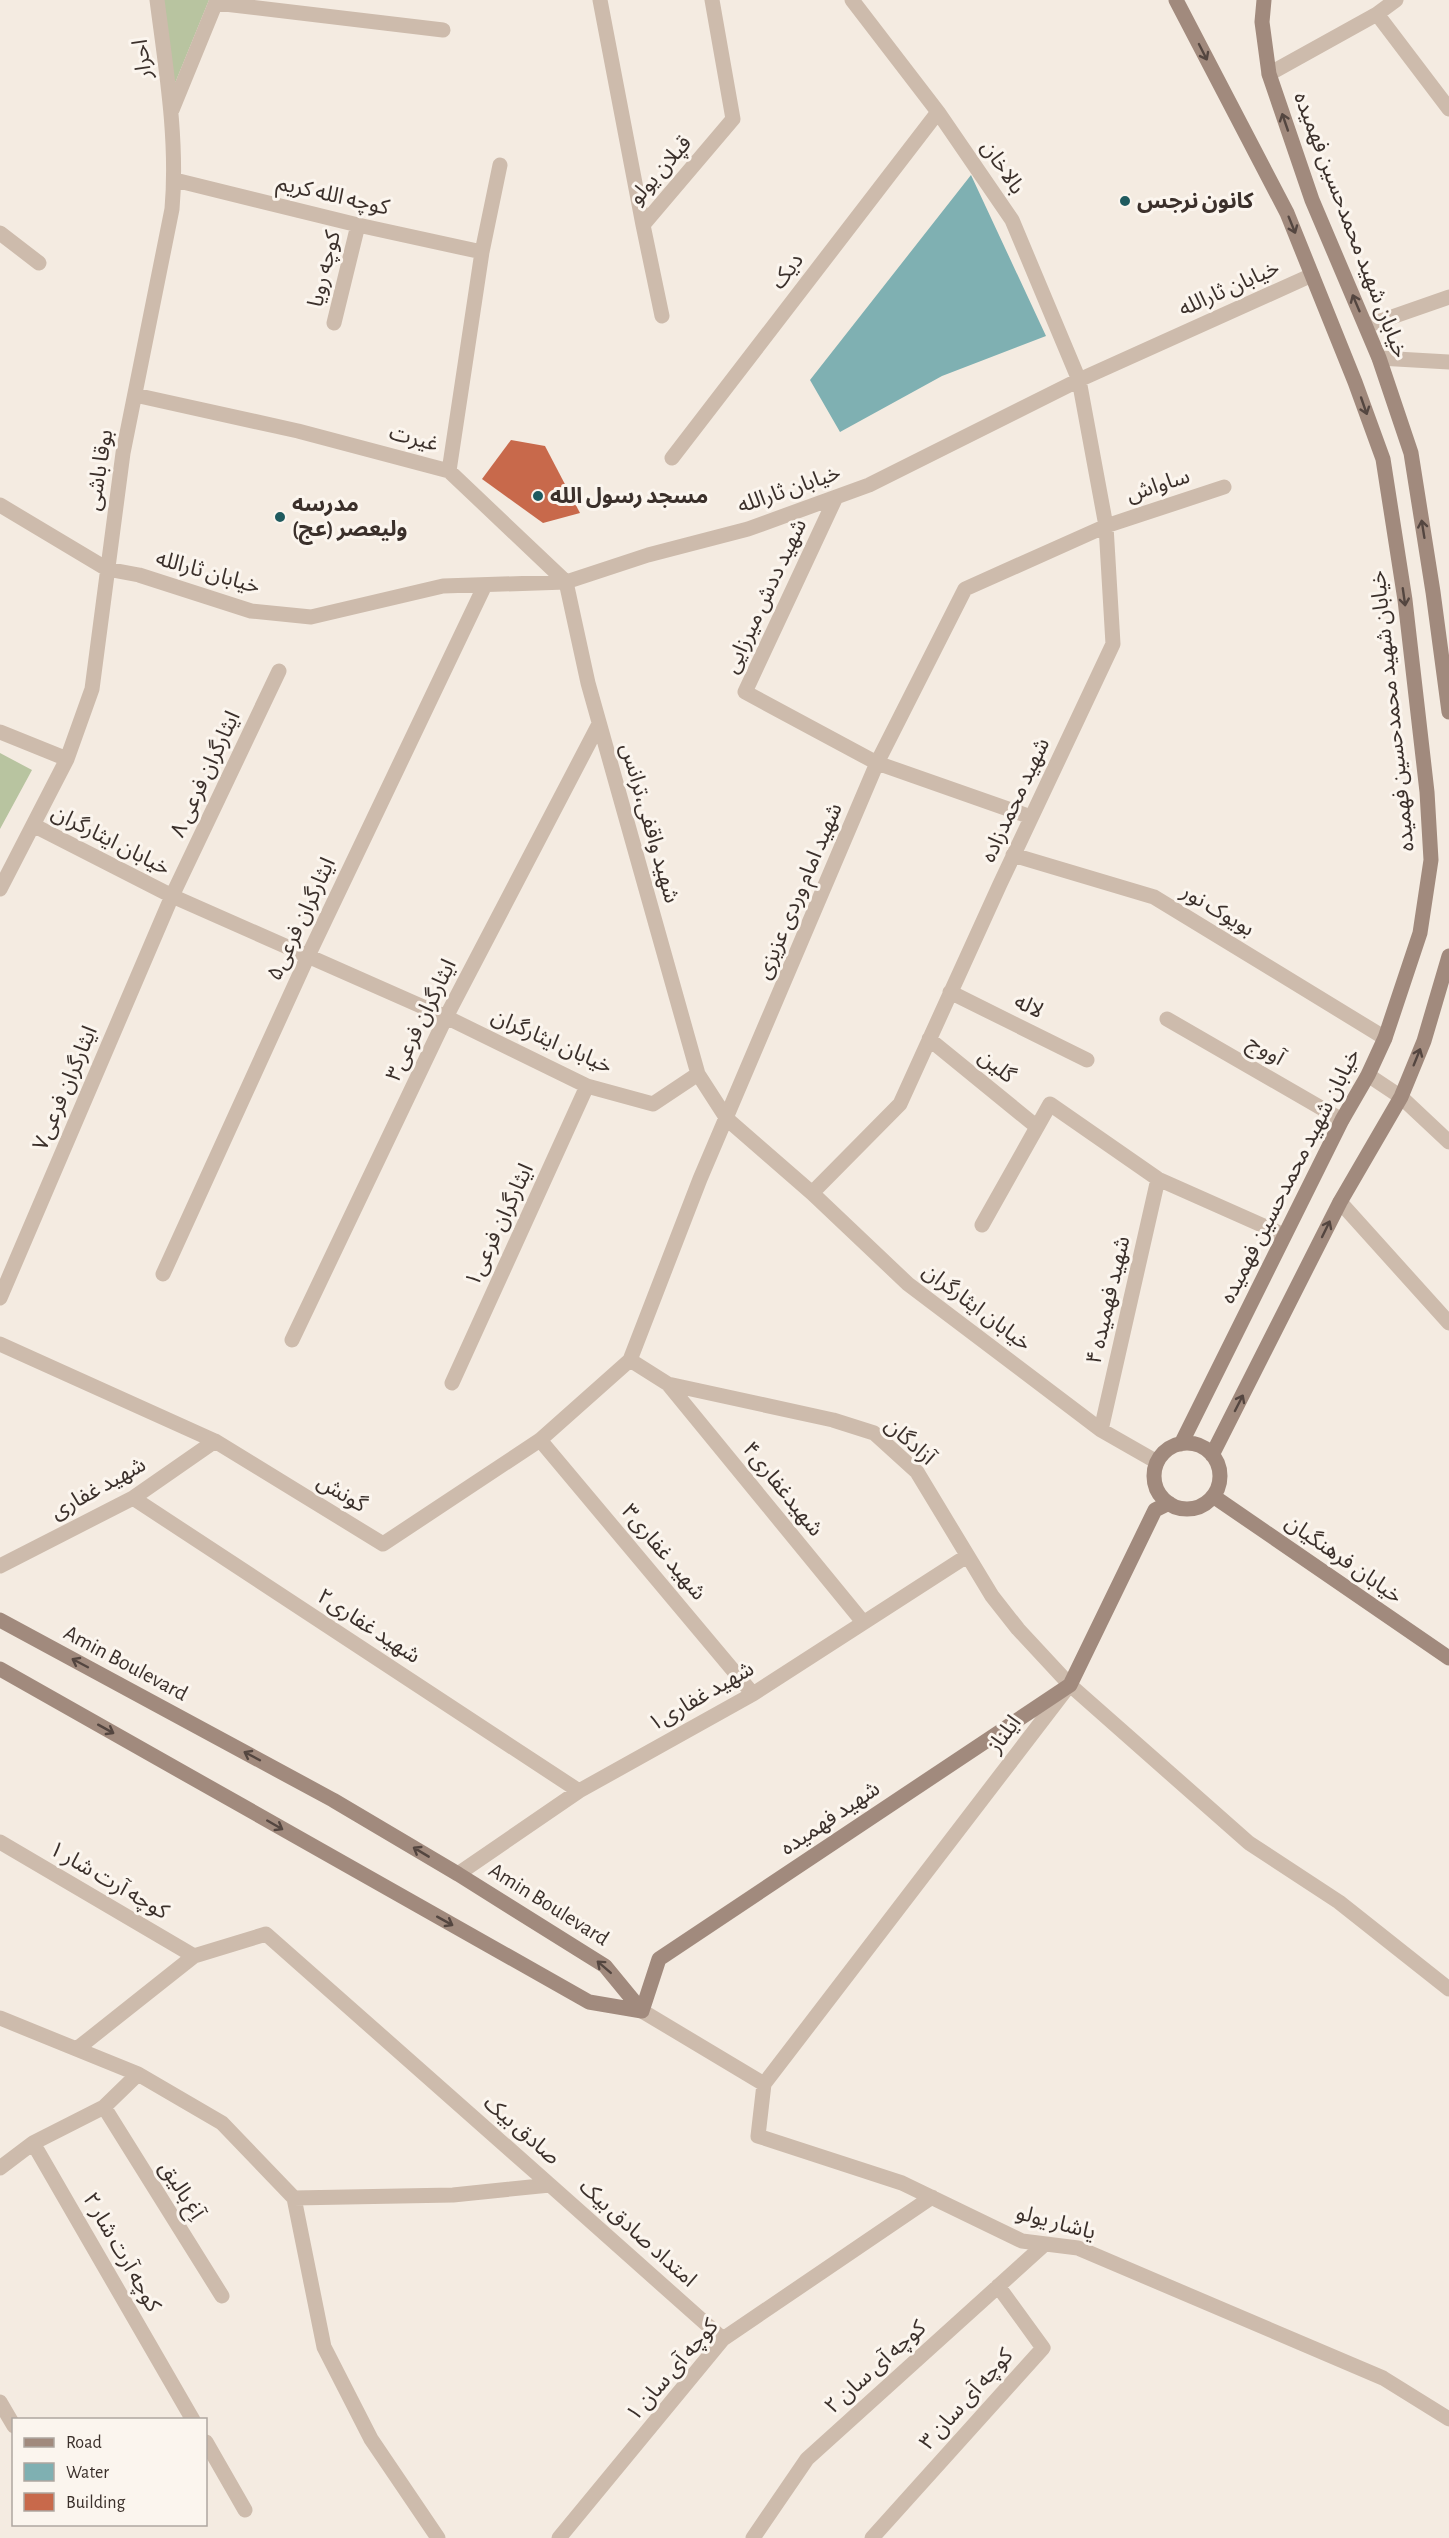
<svg xmlns="http://www.w3.org/2000/svg" width="1449" height="2538" viewBox="0 0 1449 2538" font-family="'Alegreya Sans','Noto Sans Arabic',sans-serif">
  <style>
    .green { fill: #b8c4a0 }
    .water { fill: #7fb0b2 }
    .building { fill: #c8694b }
    .lines { fill: none; stroke-linecap: round; stroke-linejoin: round }
    .street { stroke: #cdbbac; stroke-width: 15 }
    .secondary { stroke: #a18a7d; stroke-width: 15 }
    .oneway { stroke: #544640 }
    .poi-dot { fill: #1f5a5e; stroke: #fbf5ee; stroke-width: 2 }
    .labels { text-anchor: middle; dominant-baseline: central; stroke-width: 6; stroke-linejoin: round; paint-order: stroke }
    .street-label { font-size: 22px; fill: #3b302b; stroke: #fbf5ee }
    .poi-label { font-size: 22px; font-weight: bold; fill: #3b302b; stroke: #fbf5ee; text-anchor: start }
  </style>
  <rect width="100%" height="100%" fill="#f4ebe1"/>
  <path class="green" d="M162,0H209L171,93Z
    M0,753L32,770L0,829Z"/>
  <path class="water" d="M971,175L1046,336L942,376L840,432L810,380Z"/>
  <path class="building" d="M511,440L545,446L580,513L543,523L482,479Z"/>
  <g class="lines">
    <path class="street" d="M600,0L643,225L733,119L712,0
      M216,3L443,30
      M1377,14L1449,109
      M1269,74L1377,14L1396,0
      M172,110L217,0
      M175,180L358,225L482,252
      M643,225L662,316
      M0,233L39,263
      M334,323L358,225
      M1366,326L1449,297
      M1379,358L1449,362
      M135,395L298,431L449,471L482,252L500,165
      M672,458L938,112
      M449,471L566,582L588,683L698,1074
      M836,497L745,692L877,763L1031,817
      M0,505L107,569L139,575L251,611L311,617L443,586L566,582L648,555L748,529L869,485L1079,380L1312,275
      M0,732L67,759
      M33,825L172,896L446,1017L587,1086L653,1104L698,1074L727,1119L812,1193L908,1284L1101,1430L1157,1462
      M1013,855L1154,897L1385,1038
      M0,889L67,759L92,689L123,453L172,209C178,140 166,69 157,0
      M950,992L1087,1060
      M1167,1019L1342,1120
      M929,1039L1037,1127
      M1368,1075L1401,1097L1449,1142
      M812,1193L900,1104L1000,884L1113,644L1106,526L1079,380L1012,220L938,112L852,0
      M1340,1202L1449,1323
      M982,1225L1050,1104L1158,1179L1284,1235
      M163,1274L308,956L485,585
      M0,1298L172,896L279,671
      M292,1340L446,1017L599,724
      M0,1344L215,1441L383,1544L540,1440L630,1360L700,1179L877,763L965,589L1106,526L1224,487
      M630,1360L668,1384L833,1420L874,1433L917,1472L992,1596L1018,1629L1070,1685L1249,1843L1339,1902L1449,1989
      M452,1383L587,1086
      M668,1384L863,1622
      M1101,1430L1158,1179
      M540,1440L753,1694
      M133,1498L579,1791
      M0,1566L133,1498L215,1441
      M0,1842L194,1956
      M458,1874L579,1791L753,1694L967,1556
      M642,2011L764,2084L1068,1687
      M0,2018L138,2074L222,2123L294,2198L453,2195L550,2185L266,1934L194,1956L78,2048
      M764,2084L758,2136L902,2183L1022,2241L1078,2248L1383,2378L1449,2419
      M104,2107L222,2296
      M33,2143L104,2107L138,2074
      M0,2168L33,2143L193,2420
      M550,2185L723,2339
      M294,2198L324,2347L371,2439L438,2538
      M0,2402L14,2426
      M206,2442L245,2510
      M559,2538L723,2339L932,2197
      M753,2538L807,2459L1045,2244
      M872,2538L1043,2348L998,2286"/>
    <path class="secondary" d="M1176,0L1287,213L1355,382L1383,459L1405,600L1427,792L1431,860L1420,933L1385,1038L1368,1075L1342,1120L1181,1444
      M1264,0L1262,22L1269,74L1312,200L1379,358L1411,453L1433,592L1449,712
      M1154 1476a33 33 0 1 1 66 0a33 33 0 1 1-66 0Z
      M1212,1455L1340,1202L1401,1097L1424,1041L1449,956
      M1213,1496L1449,1658
      M0,1620L333,1800L458,1874L605,1966L642,2011
      M0,1669L589,2002L642,2011
      M642,2011L659,1959L1070,1685L1155,1510L1169,1503"/>
  </g>
  <defs><path id="oneway-shaft" d="M-6 0H5M1.5-3L5.5 0L1.5 3" fill="none" stroke-width="1.6" stroke-linecap="round" stroke-linejoin="round" transform="scale(1.5)"/></defs>
  <g class="oneway">
    <use href="#oneway-shaft" transform="translate(1203 52) rotate(63)"/>
    <use href="#oneway-shaft" transform="translate(1285 122) rotate(-109)"/>
    <use href="#oneway-shaft" transform="translate(1292 225) rotate(68)"/>
    <use href="#oneway-shaft" transform="translate(1356 303) rotate(-113)"/>
    <use href="#oneway-shaft" transform="translate(1364 406) rotate(71)"/>
    <use href="#oneway-shaft" transform="translate(1423 529) rotate(-99)"/>
    <use href="#oneway-shaft" transform="translate(1404 597) rotate(82)"/>
    <use href="#oneway-shaft" transform="translate(1417 1057) rotate(-68)"/>
    <use href="#oneway-shaft" transform="translate(1326 1229) rotate(-64)"/>
    <use href="#oneway-shaft" transform="translate(1239 1403) rotate(-63)"/>
    <use href="#oneway-shaft" transform="translate(80 1663) rotate(-152)"/>
    <use href="#oneway-shaft" transform="translate(106 1729) rotate(29)"/>
    <use href="#oneway-shaft" transform="translate(252 1756) rotate(-152)"/>
    <use href="#oneway-shaft" transform="translate(275 1825) rotate(30)"/>
    <use href="#oneway-shaft" transform="translate(421 1852) rotate(-149)"/>
    <use href="#oneway-shaft" transform="translate(445 1921) rotate(29)"/>
    <use href="#oneway-shaft" transform="translate(604 1967) rotate(-139)"/>
  </g>
  <g class="poi-dot">
    <circle cx="1125" cy="201" r="6"/>
    <circle cx="538" cy="496" r="6"/>
    <circle cx="280" cy="517" r="6"/>
  </g>
  <g class="labels">
    <g class="street-label">
      <text transform="translate(142 59) rotate(-97)">احرار</text>
      <text transform="translate(1003 167) rotate(56)">بالاخان</text>
      <text transform="translate(660 170) rotate(-49)">قپلان یولو</text>
      <text transform="translate(333 195) rotate(13)">کوچه الله کریم</text>
      <text transform="translate(1351 225) rotate(69)">خیابان شهید محمدحسین فهمیده</text>
      <text transform="translate(324 269) rotate(-76)">کوچه رویا</text>
      <text transform="translate(787 271) rotate(-53)">دیک</text>
      <text transform="translate(1229 288) rotate(-24)">خیابان ثارالله</text>
      <text transform="translate(414 438) rotate(15)">غیرت</text>
      <text transform="translate(99 470) rotate(-81)">بوقا باشی</text>
      <text transform="translate(1158 485) rotate(-18)">ساواش</text>
      <text transform="translate(789 489) rotate(-19)">خیابان ثارالله</text>
      <text transform="translate(208 572) rotate(16)">خیابان ثارالله</text>
      <text transform="translate(765 596) rotate(-65)">شهید ددش میرزایی</text>
      <text transform="translate(1392 711) rotate(-96)">خیابان شهید محمدحسین فهمیده</text>
      <text transform="translate(205 774) rotate(-65)">ایثارگران فرعی ۸</text>
      <text transform="translate(1015 800) rotate(-65)">شهید محمدزاده</text>
      <text transform="translate(650 823) rotate(74)">شهید واقفی،ترانس</text>
      <text transform="translate(111 840) rotate(27)">خیابان ایثارگران</text>
      <text transform="translate(799 891) rotate(-67)">شهید امام وردی عزیزی</text>
      <text transform="translate(1218 910) rotate(31)">بویوک نور</text>
      <text transform="translate(301 919) rotate(-65)">ایثارگران فرعی۵</text>
      <text transform="translate(1029 1006) rotate(26)">لاله</text>
      <text transform="translate(421 1020) rotate(-64)">ایثارگران فرعی۳</text>
      <text transform="translate(552 1041) rotate(24)">خیابان ایثارگران</text>
      <text transform="translate(1266 1050) rotate(30)">آووج</text>
      <text transform="translate(997 1066) rotate(39)">گلین</text>
      <text transform="translate(65 1088) rotate(-67)">ایثارگران فرعی۷</text>
      <text transform="translate(1290 1176) rotate(-63)">خیابان شهید محمدحسین فهمیده</text>
      <text transform="translate(499 1225) rotate(-65)">ایثارگران فرعی۱</text>
      <text transform="translate(1108 1300) rotate(-77)">شهید فهمیده ۴</text>
      <text transform="translate(977 1307) rotate(37)">خیابان ایثارگران</text>
      <text transform="translate(910 1441) rotate(42)">آزادگان</text>
      <text transform="translate(98 1488) rotate(-29)">شهید غفاری</text>
      <text transform="translate(783 1489) rotate(51)">شهیدغفاری۴</text>
      <text transform="translate(342 1493) rotate(31)">گونش</text>
      <text transform="translate(664 1552) rotate(50)">شهید غفاری۳</text>
      <text transform="translate(1344 1559) rotate(35)">خیابان فرهنگیان</text>
      <text transform="translate(369 1626) rotate(33)">شهید غفاری۲</text>
      <text transform="translate(126 1663) rotate(28)">Amin Boulevard</text>
      <text transform="translate(701 1696) rotate(-30)">شهید غفاری۱</text>
      <text transform="translate(1004 1734) rotate(-53)">ایلناز</text>
      <text transform="translate(830 1818) rotate(-34)">شهید فهمیده</text>
      <text transform="translate(109 1880) rotate(30)">کوچه آرت شار ۱</text>
      <text transform="translate(549 1904) rotate(32)">Amin Boulevard</text>
      <text transform="translate(522 2130) rotate(41)">صادق بیک</text>
      <text transform="translate(182 2190) rotate(58)">آِغ بالیق</text>
      <text transform="translate(1056 2222) rotate(15)">یاشار یولو</text>
      <text transform="translate(638 2233) rotate(42)">امتداد صادق بیک</text>
      <text transform="translate(122 2252) rotate(60)">کوچه آرت شار ۲</text>
      <text transform="translate(875 2367) rotate(-42)">کوچه آی سان ۲</text>
      <text transform="translate(672 2370) rotate(-49)">کوچه آی سان ۱</text>
      <text transform="translate(966 2399) rotate(-48)">کوچه آی سان ۳</text>
    </g>
    <g class="poi-label">
      <text x="1137" y="201">کانون نرجس</text>
      <text x="550" y="496">مسجد رسول الله</text>
      <text x="292" y="504">مدرسه<tspan x="292" dy="25">ولیعصر (عج)</tspan></text>
    </g>
  </g>
  <rect x="12" y="2418" width="195" height="108" fill="#fbf5ee" stroke="#aea6a0" stroke-width="1.5"/>
  <rect x="24" y="2438" width="30" height="9" fill="#a18a7d" stroke="#aea6a0" stroke-width="1.5"/>
  <text x="66" y="2448" font-size="18" fill="#3b302b">Road</text>
  <rect x="24" y="2463" width="30" height="18" fill="#7fb0b2" stroke="#aea6a0" stroke-width="1.5"/>
  <text x="66" y="2478" font-size="18" fill="#3b302b">Water</text>
  <rect x="24" y="2493" width="30" height="18" fill="#c8694b" stroke="#aea6a0" stroke-width="1.5"/>
  <text x="66" y="2508" font-size="18" fill="#3b302b">Building</text>
</svg>
